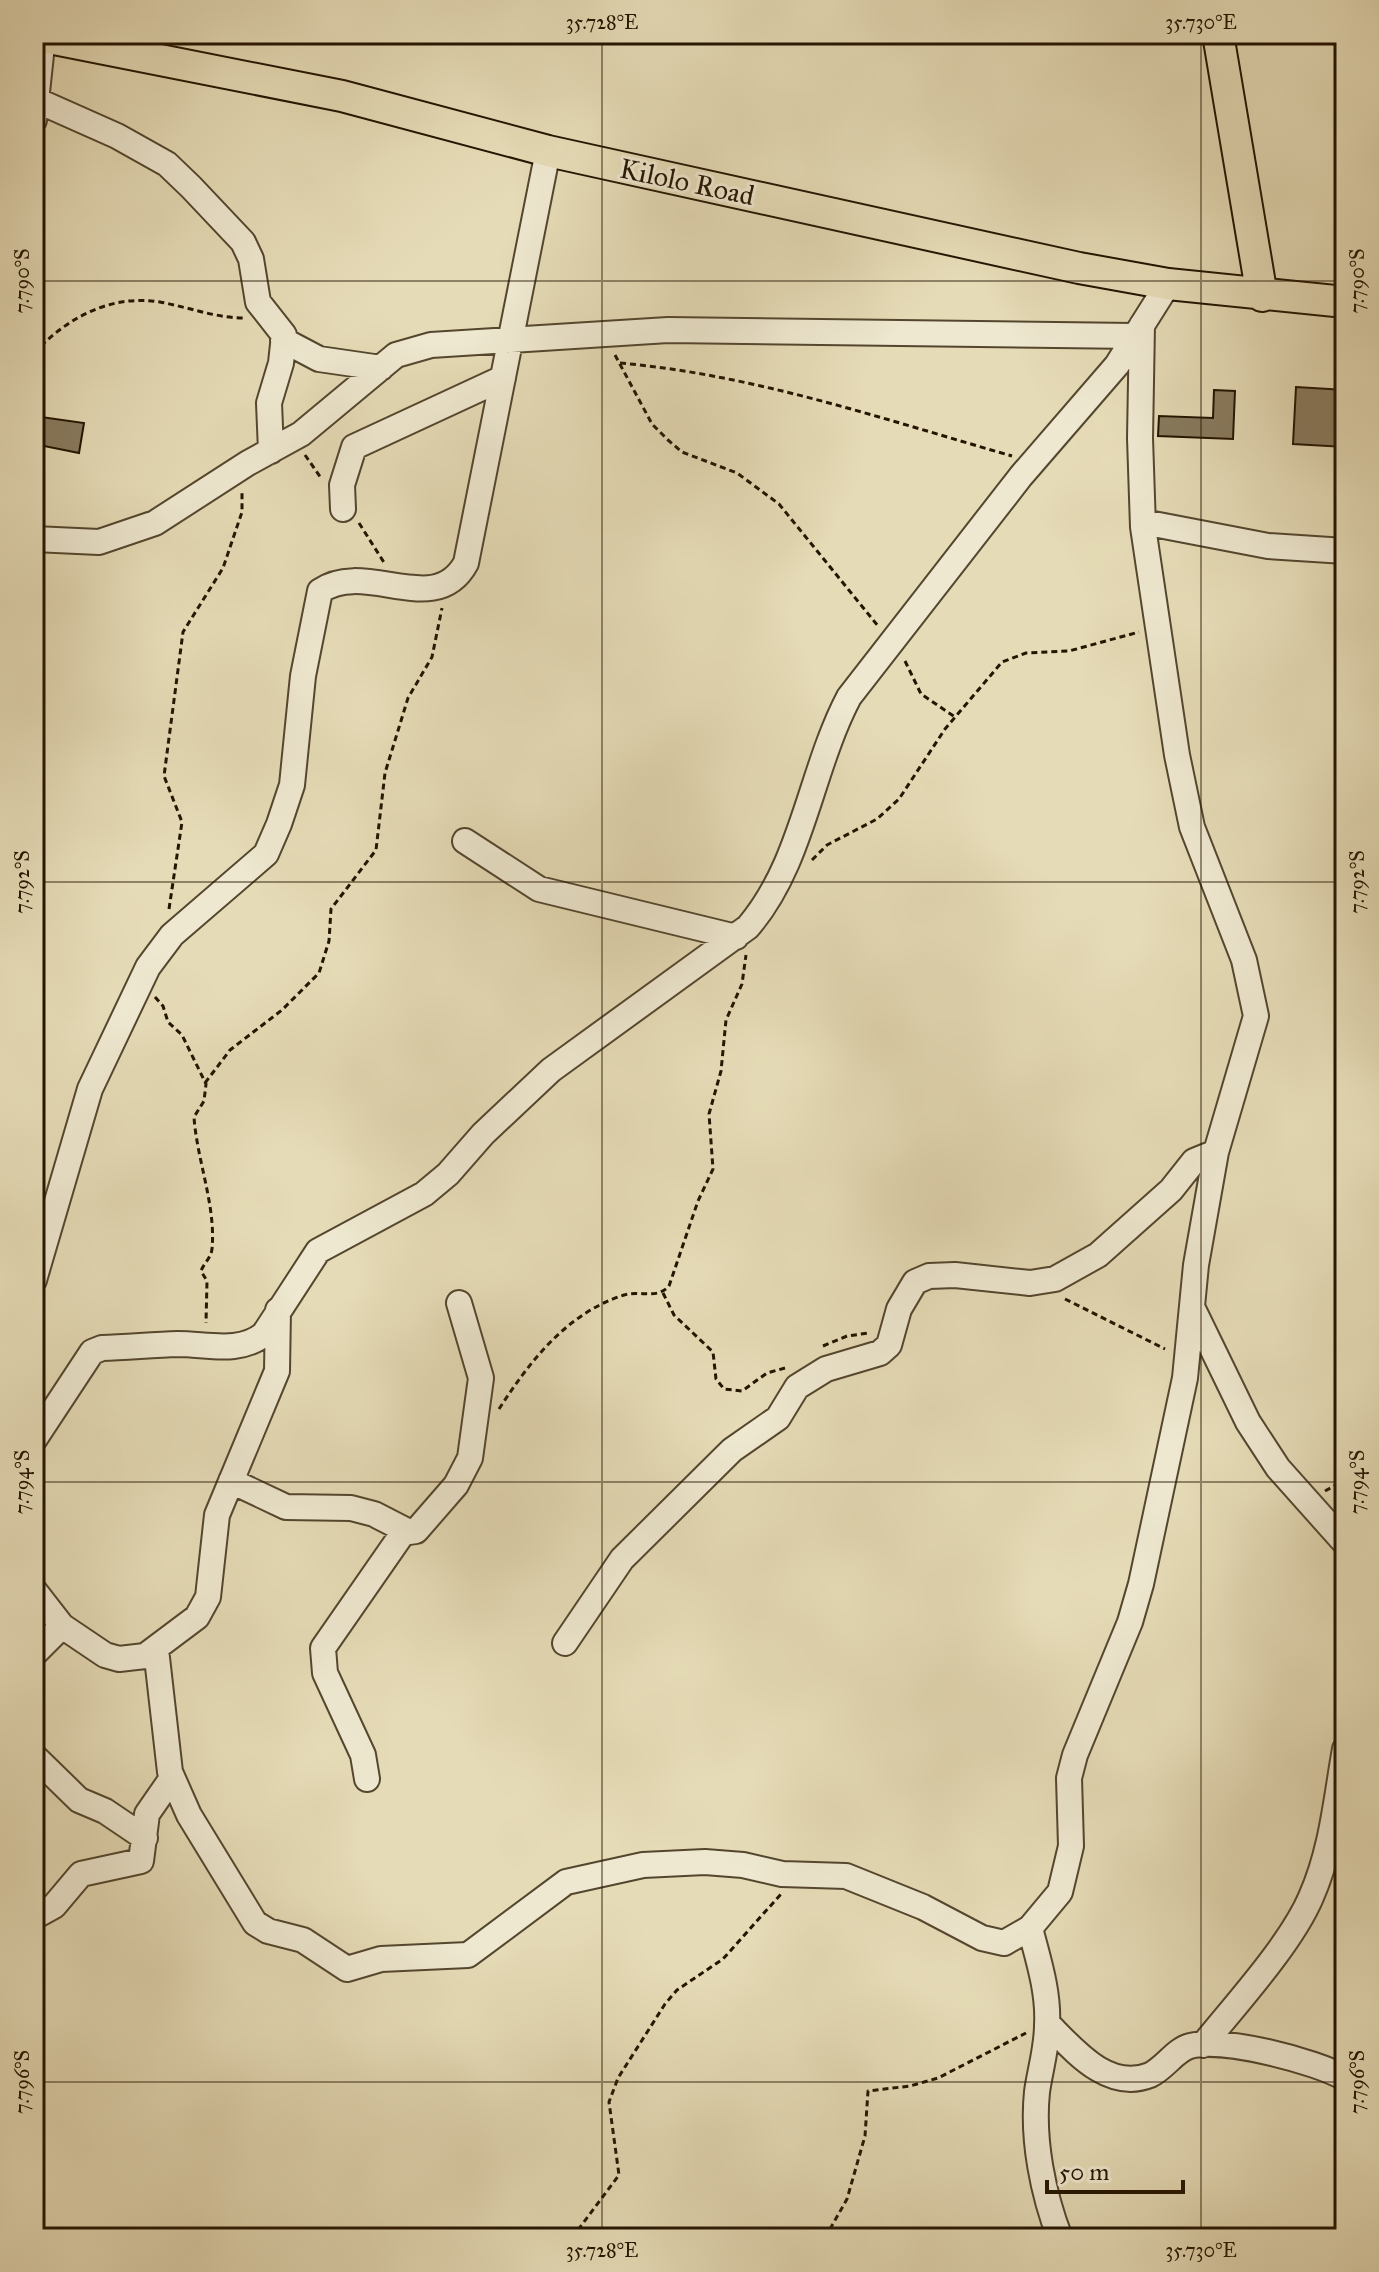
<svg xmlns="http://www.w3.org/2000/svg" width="1379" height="2272" viewBox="0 0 1379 2272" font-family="'IM FELL Great Primer',serif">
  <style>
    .building { fill: #887b5f; stroke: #241400; stroke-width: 2 }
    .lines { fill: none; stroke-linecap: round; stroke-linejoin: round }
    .minor-casing { stroke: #54462e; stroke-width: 28 }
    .major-casing { stroke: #241400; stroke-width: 34 }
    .path { stroke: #241400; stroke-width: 3; stroke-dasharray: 6 4; stroke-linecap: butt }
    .minor { stroke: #eee8d0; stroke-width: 24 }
    .major { stroke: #e5dbb6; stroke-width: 30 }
    .ticks { fill: none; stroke: #241400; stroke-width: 2; stroke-opacity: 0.45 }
    .labels { text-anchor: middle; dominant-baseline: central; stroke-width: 6; stroke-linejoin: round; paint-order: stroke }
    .street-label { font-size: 28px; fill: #241400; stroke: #eee8d0 }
    .neatline { fill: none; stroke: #241400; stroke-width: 3 }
    .ticks-label { font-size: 20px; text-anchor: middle; fill: #241400 }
  </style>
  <rect width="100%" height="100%" fill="#e5dbb6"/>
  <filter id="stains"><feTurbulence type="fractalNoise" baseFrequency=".0025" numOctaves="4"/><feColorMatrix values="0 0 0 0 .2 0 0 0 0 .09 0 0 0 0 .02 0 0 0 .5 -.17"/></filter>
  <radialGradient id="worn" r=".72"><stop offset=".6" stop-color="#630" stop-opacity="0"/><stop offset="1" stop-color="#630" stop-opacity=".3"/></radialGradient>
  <path class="building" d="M1296,387L1345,390V447L1293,444Z
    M1214,390L1235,391L1233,439L1158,436L1159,416L1213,418Z
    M34,416L84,423L79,453L34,444Z"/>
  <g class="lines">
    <defs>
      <path id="minor" d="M36,100L117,136L167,164L191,187L243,242L251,259L258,302L284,335L281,363L269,403L271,451
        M34,120L43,36
        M283,340L319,359L381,368
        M343,509L342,485L354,447L503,378
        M1143,522L1268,546L1345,551
        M34,539L99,542L155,523L248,463L301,434L396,355L431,345L668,330L1135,336
        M465,841L539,889L736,937
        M34,1280L90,1089L148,967L172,935L266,854L279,824L292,785L303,676L320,591C366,559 435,620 466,563L548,151
        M1193,1309L1248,1422L1278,1468L1345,1543
        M34,1440L92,1352L102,1348C127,1347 153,1345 178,1344C207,1344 240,1354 264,1334L318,1251L424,1194L448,1174L483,1134L551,1070L748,927C803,863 810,771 849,697L1021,476L1117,365L1168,284
        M231,1481L286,1507L351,1508L374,1514L409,1532L416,1531L456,1485L470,1458L481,1378L459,1303
        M34,1590L62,1626L105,1655L119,1659L145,1656L197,1617L208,1597L217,1515L277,1371L278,1310
        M565,1643L622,1559L732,1450L778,1418L797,1387L826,1369L880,1353L889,1345L899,1309L915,1282L929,1276L955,1275L1030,1283L1055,1279L1098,1255L1171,1190L1194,1161L1216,1152
        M156,1649L170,1772L189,1815L255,1923L268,1931L303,1940L347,1969L381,1959L468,1955L566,1882L643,1865L705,1862L743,1865L782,1874L846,1876L923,1907L982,1938L1004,1943L1030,1928L1060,1892L1071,1846L1069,1778L1075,1755L1130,1622L1141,1584L1185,1378L1196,1265L1216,1152L1256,1016L1244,960L1192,827L1177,755L1143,527L1140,438L1142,325
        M34,1654L62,1626
        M34,1756L79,1800L105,1811L145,1838
        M367,1779L363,1755L325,1673L323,1648L405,1530
        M34,1917L54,1906L81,1874L141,1861L147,1814L172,1778
        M1030,1928C1038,1959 1049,1992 1047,2025C1047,2048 1040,2070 1037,2092C1032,2140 1043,2194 1060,2238
        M1048,2024C1074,2050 1108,2092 1150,2075C1165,2068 1175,2050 1190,2046C1223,2037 1315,2061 1345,2078
        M1203,2045C1236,2004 1291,1944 1311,1897C1332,1850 1336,1799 1345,1749"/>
      <path id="major" d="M1218,34L1262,296
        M34,35L342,96L548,151L1079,268L1168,284L1345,302"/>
    </defs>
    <use href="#minor" class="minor-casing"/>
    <use href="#major" class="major-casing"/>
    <path class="path" d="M34,353C67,318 110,294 160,302C188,307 215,318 245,318
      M615,355L652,424L668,440L682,452L737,473L779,504L878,626
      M620,363C755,375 883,419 1012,456
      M305,455L321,478
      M359,523L385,564
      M905,661L921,694L955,717
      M812,860L827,845L877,819L899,799L945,729L1002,662L1026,653L1069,651L1139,632
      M169,909L182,822L164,776L183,632L223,568L242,512V490
      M155,997L163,1006L168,1022L182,1035L206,1084L204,1101L194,1117C197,1161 216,1205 212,1249C211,1258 204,1263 201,1271L207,1281L206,1323
      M205,1083L230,1050L282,1010L319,973L329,941L331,909L376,850L385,773L408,698L432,657L442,608
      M663,1293L674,1315L713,1352L716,1379L724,1389L742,1391L767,1373L785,1368
      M1065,1299L1165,1349
      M823,1346L847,1336L869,1333
      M499,1409C530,1361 567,1313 624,1295C640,1290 657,1300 669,1286L698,1201L713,1169L709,1114L721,1071L726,1020L742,984L746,955
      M1325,1491L1345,1480
      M572,2238L619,2175L609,2102L618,2078L665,2004L677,1990L723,1959L781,1894
      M825,2238L847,2199L865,2136L868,2091L910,2086L938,2078L1026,2033"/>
    <use href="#minor" class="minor"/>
    <use href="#major" class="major"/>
  </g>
  <path class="ticks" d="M602,34V2238M1201,34V2238M34,281H1345M34,882H1345M34,1482H1345M34,2082H1345"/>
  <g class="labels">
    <g class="street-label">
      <text transform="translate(687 182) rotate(12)">Kilolo Road</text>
    </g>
  </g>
  <rect width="1379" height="2272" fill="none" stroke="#e5dbb6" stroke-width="88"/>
  <path d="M1047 2180v12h136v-12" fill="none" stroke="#241400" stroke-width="4"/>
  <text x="1059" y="2180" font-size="24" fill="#241400" stroke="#eee8d0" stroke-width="6" paint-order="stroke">50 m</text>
  <rect x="44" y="44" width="1291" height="2184" class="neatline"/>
  <g class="ticks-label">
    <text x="602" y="29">35.728°E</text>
    <text x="1201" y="29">35.730°E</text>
    <text transform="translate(22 281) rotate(-90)" y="7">7.790°S</text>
    <text transform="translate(1357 281) rotate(-90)" y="7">7.790°S</text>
    <text transform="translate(22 882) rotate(-90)" y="7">7.792°S</text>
    <text transform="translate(1357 882) rotate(-90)" y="7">7.792°S</text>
    <text transform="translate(22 1482) rotate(-90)" y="7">7.794°S</text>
    <text transform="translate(1357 1482) rotate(-90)" y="7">7.794°S</text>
    <text transform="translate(22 2082) rotate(-90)" y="7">7.796°S</text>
    <text transform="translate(1357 2082) rotate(-90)" y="7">7.796°S</text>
    <text x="602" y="2257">35.728°E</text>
    <text x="1201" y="2257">35.730°E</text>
  </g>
  <rect width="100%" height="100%" filter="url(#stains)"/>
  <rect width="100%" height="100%" fill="url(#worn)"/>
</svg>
